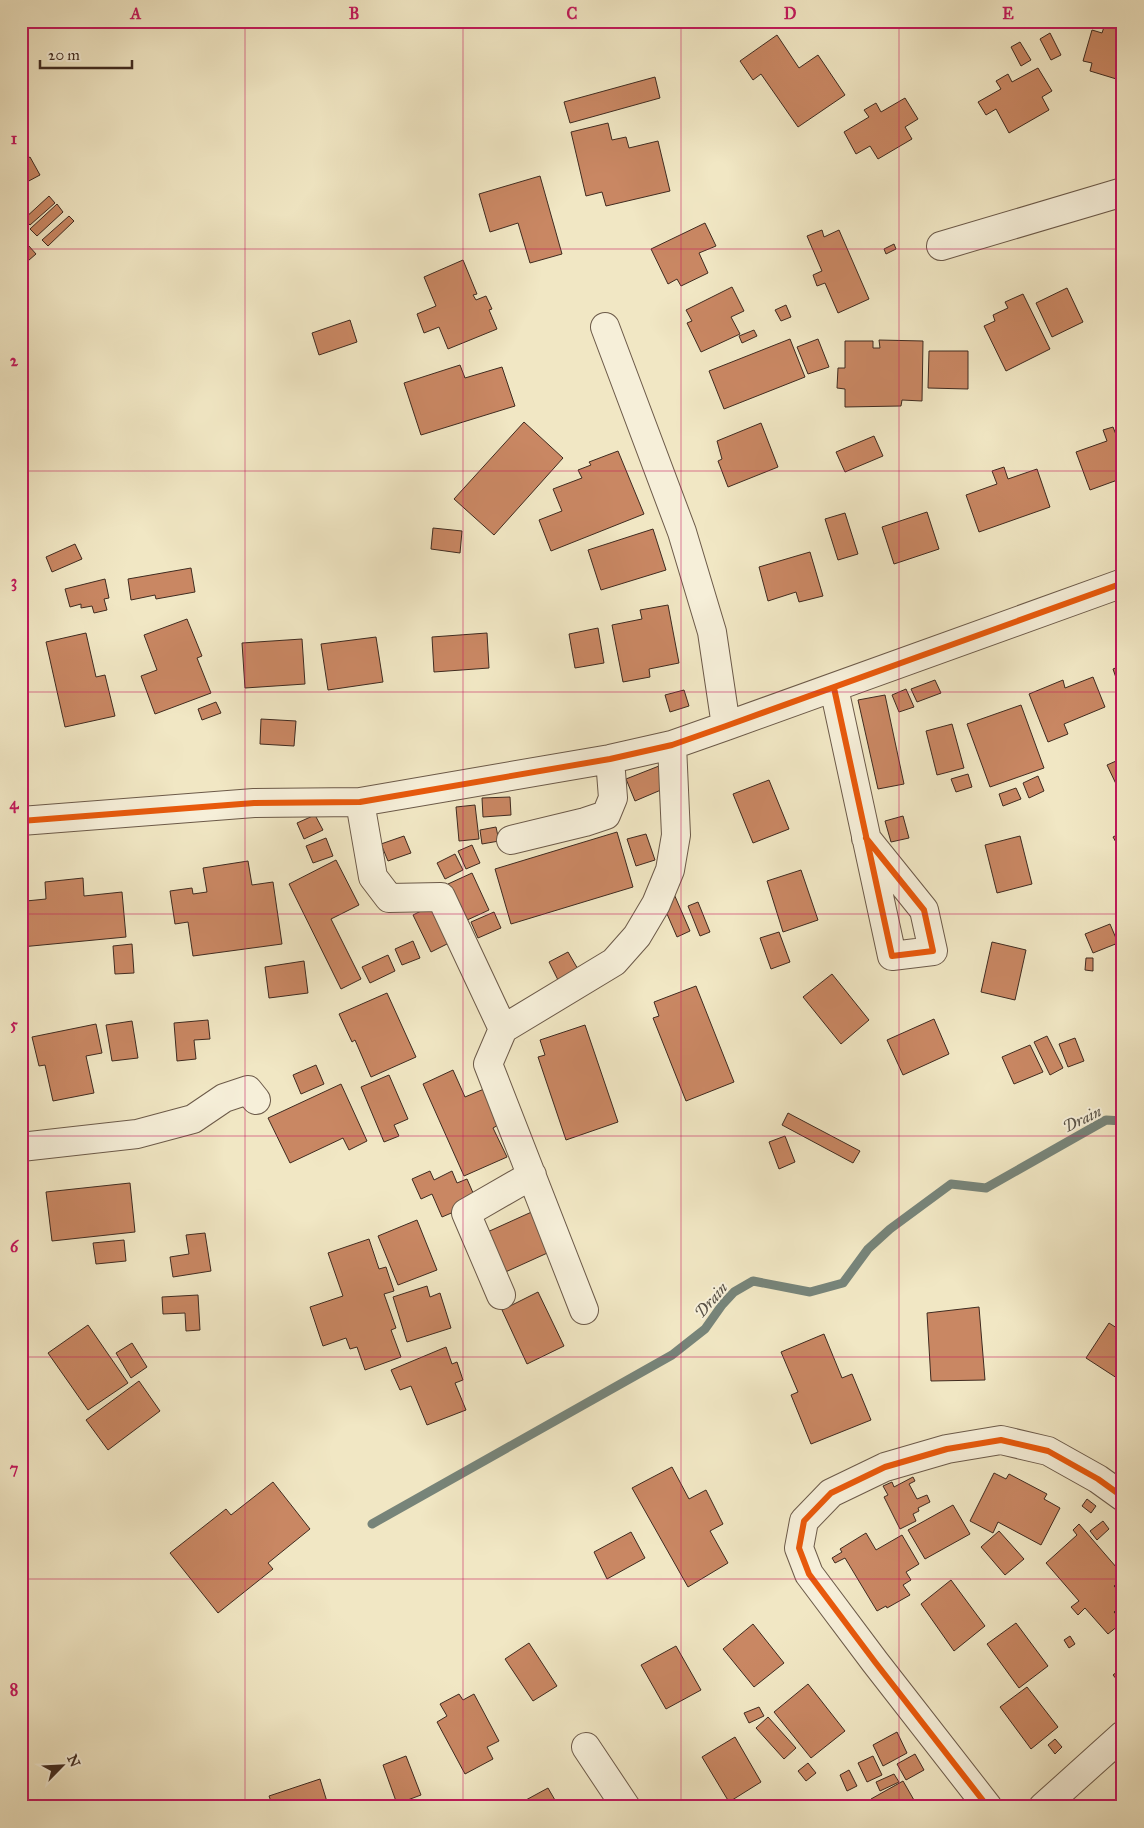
<svg xmlns="http://www.w3.org/2000/svg" width="1144" height="1828" viewBox="0 0 1144 1828" font-family="'IM FELL Great Primer',serif">
  <style>
    .lines { fill: none; stroke-linecap: round; stroke-linejoin: round }
    .stream { stroke: #778479; stroke-width: 9 }
    .building { fill: #c98763; stroke: #402b20 }
    .minor-casing { stroke: #6c5a49; stroke-width: 30 }
    .minor { stroke: #f6efd9; stroke-width: 28 }
    .cycleway-casing { stroke: #f6efd9; stroke-width: 9 }
    .cycleway { stroke: #e8590c; stroke-width: 6 }
    .grid { fill: none; stroke: #c2185b; stroke-width: 1; stroke-opacity: 0.55 }
    .labels { text-anchor: middle; dominant-baseline: central; stroke-width: 4; stroke-linejoin: round; paint-order: stroke }
    .water-label { font-size: 16px; font-style: italic; fill: #575045; stroke: #f6efd9 }
    .neatline { fill: none; stroke: #c2185b; stroke-width: 2 }
    .grid-label { font-size: 16px; text-anchor: middle; font-weight: bold; fill: #c2185b }
  </style>
  <rect width="100%" height="100%" fill="#f1e7c4"/>
  <filter id="stains"><feTurbulence type="fractalNoise" baseFrequency=".004" numOctaves="4"/><feColorMatrix values="0 0 0 0 .2 0 0 0 0 .09 0 0 0 0 .02 0 0 0 .5 -.17"/></filter>
  <radialGradient id="worn" r=".72"><stop offset=".6" stop-color="#630" stop-opacity="0"/><stop offset="1" stop-color="#630" stop-opacity=".3"/></radialGradient>
  <g class="lines">
    <path class="stream" d="M372,1524L672,1355L705,1329L722,1305L734,1292L753,1281L810,1292L843,1283L868,1249L890,1229L951,1184L986,1188L1106,1120L1123,1121"/>
  </g>
  <path class="building" d="M1106,21H1123V81L1090,71L1092,63L1083,61L1092,30L1102,33Z
    M1050,33L1061,55L1051,60L1040,39Z
    M777,35L799,68L818,55L845,95L798,127L761,74L753,80L740,61Z
    M1020,42L1031,60L1021,66L1011,47Z
    M1038,68L1052,91L1042,97L1049,110L1009,133L996,109L986,115L978,102L1001,89L996,81L1008,74L1012,82Z
    M655,77L660,98L570,123L564,102Z
    M905,98L918,119L905,127L912,139L878,159L870,146L856,154L844,132L869,117L864,110L876,103L881,112Z
    M608,123L612,140L626,137L629,148L658,141L670,191L606,206L602,192L586,196L571,132Z
    M30,157L40,175L25,183L21,176V162Z
    M540,176L562,254L530,263L518,223L490,232L479,194Z
    M49,196L55,203L30,225L24,219Z
    M57,204L63,212L37,236L30,229Z
    M69,216L74,221L48,246L42,240Z
    M705,223L716,246L699,253L708,273L681,286L677,279L668,284L651,249Z
    M822,230L824,237L839,230L869,299L838,313L825,283L817,286L813,275L822,271L807,236Z
    M21,237L36,254L21,267Z
    M894,244L896,249L886,254L884,249Z
    M463,260L477,294L473,295L476,300L486,296L492,309L489,310L497,329L448,349L439,327L424,333L417,314L436,306L424,277Z
    M732,287L744,311L731,317L740,334L701,352L687,323L692,321L686,310Z
    M1067,288L1083,322L1052,337L1036,303Z
    M1023,294L1050,349L1006,371L984,326L995,321L993,315L1008,308L1005,302Z
    M786,305L791,317L781,321L775,310Z
    M350,320L357,342L319,355L312,333Z
    M754,330L757,336L742,343L739,336Z
    M790,339L805,377L724,409L709,371Z
    M818,339L829,367L808,374L797,347Z
    M879,340L923,341L922,401L902,400L901,406L845,407V389L837,388L838,368H845V341H873V348H880Z
    M929,351H968V389L928,388Z
    M460,365L465,378L502,367L515,406L421,435L404,383Z
    M524,422L563,458L494,535L454,499Z
    M761,423L778,467L728,487L718,461L722,459L717,441Z
    M1113,427L1117,437L1123,435V478L1090,490L1076,452L1107,441L1103,430Z
    M874,436L883,456L845,472L836,452Z
    M618,451L644,514L551,551L539,520L562,511L553,489L582,478L578,470L591,465L589,462Z
    M1004,467L1008,479L1037,469L1050,507L979,532L966,495L997,484L992,471Z
    M927,512L939,549L894,564L882,527Z
    M845,513L858,554L838,560L825,519Z
    M433,528L462,531L460,553L431,549Z
    M653,529L666,570L601,590L588,550Z
    M75,544L82,559L52,572L46,557Z
    M810,552L823,596L799,602L796,592L768,601L759,567Z
    M191,568L195,592L156,599L155,595L131,600L128,579Z
    M105,579L109,598L104,599L107,610L94,613L92,606L81,608V604L70,607L65,589Z
    M668,605L679,663L649,669L650,677L623,682L612,625L642,619L640,610Z
    M187,619L202,656L197,658L211,693L155,714L141,676L157,670L144,635Z
    M598,628L604,663L575,668L569,634Z
    M86,633L96,677L105,675L115,716L65,727L46,642Z
    M487,633L489,668L434,672L432,637Z
    M376,637L383,682L328,690L321,644Z
    M302,639L305,684L245,688L242,643Z
    M1123,665V698L1113,669Z
    M1093,677L1105,707L1064,724L1068,734L1048,742L1029,694L1063,680L1065,688Z
    M935,680L941,693L917,702L911,689Z
    M906,689L914,707L899,712L892,695Z
    M684,690L689,706L670,712L665,695Z
    M885,695L904,784L878,789L858,700Z
    M216,702L221,713L202,720L198,709Z
    M1021,705L1044,768L990,787L967,724Z
    M261,719L296,721L294,746L260,744Z
    M952,724L964,768L937,775L926,731Z
    M1123,758V783L1117,786L1107,765Z
    M659,766L668,787L635,801L626,779Z
    M968,774L972,787L956,792L951,779Z
    M1038,776L1044,791L1029,798L1023,783Z
    M769,780L789,829L753,843L733,794Z
    M1016,788L1021,799L1003,806L999,794Z
    M510,797L511,815L483,817L482,798Z
    M475,805L479,839L459,841L456,807Z
    M315,815L323,830L304,839L297,823Z
    M903,816L909,838L891,842L885,821Z
    M496,827L499,841L482,844L480,830Z
    M617,832L633,887L511,924L495,869Z
    M1123,832V847L1120,849L1113,837Z
    M646,834L655,860L636,866L627,839Z
    M404,836L411,853L388,861L381,844Z
    M1020,836L1032,884L997,893L985,845Z
    M326,838L333,856L313,863L306,846Z
    M472,845L480,863L466,869L458,851Z
    M455,854L463,870L445,879L437,863Z
    M336,860L359,905L331,919L361,979L341,989L289,884Z
    M248,861L252,885L273,882L282,944L193,956L188,922L175,924L170,891L192,888L193,894L207,892L203,868Z
    M801,870L818,920L783,932L767,881Z
    M472,873L489,910L465,921L448,884Z
    M83,878L84,896L122,892L126,937L21,947V913H27L26,901L46,899L45,882Z
    M674,894L690,931L677,937L661,900Z
    M698,902L710,932L700,936L688,906Z
    M437,903L455,940L431,952L413,915Z
    M494,912L501,928L478,938L471,922Z
    M1110,924L1118,943L1093,953L1085,934Z
    M779,932L790,962L771,969L760,938Z
    M413,941L420,958L402,965L395,949Z
    M992,942L1026,950L1015,1000L981,992Z
    M132,944L134,973L115,974L113,946Z
    M568,952L579,971L559,982L549,962Z
    M388,955L395,971L370,983L362,967Z
    M1086,958H1093V971L1085,970Z
    M304,961L308,993L269,998L265,967Z
    M832,974L869,1020L841,1044L803,997Z
    M696,986L734,1082L686,1101L653,1018L659,1016L654,1002Z
    M387,993L416,1057L371,1077L355,1040L352,1042L339,1014Z
    M934,1019L949,1054L903,1075L887,1040Z
    M208,1020L210,1039L194,1040L196,1059L177,1061L174,1023Z
    M132,1021L138,1058L112,1061L106,1025Z
    M96,1024L102,1053L86,1056L94,1093L53,1101L45,1065L39,1066L32,1037Z
    M585,1025L618,1122L566,1140L538,1057L545,1055L540,1040Z
    M1047,1036L1063,1068L1050,1075L1034,1042Z
    M1075,1038L1084,1061L1068,1067L1059,1044Z
    M1030,1045L1043,1072L1014,1084L1002,1057Z
    M316,1065L324,1084L301,1094L293,1075Z
    M453,1070L465,1097L484,1089L500,1124L493,1128L507,1157L464,1176L423,1084Z
    M389,1075L408,1119L394,1125L399,1136L384,1142L361,1087Z
    M341,1084L367,1141L349,1150L343,1138L290,1163L268,1118Z
    M788,1113L860,1151L853,1163L782,1125Z
    M785,1136L795,1162L779,1169L769,1142Z
    M430,1171L434,1180L452,1171L457,1183L467,1179L477,1202L442,1217L432,1194L421,1199L412,1179Z
    M130,1183L135,1232L52,1241L46,1192Z
    M536,1210L554,1250L501,1274L483,1234Z
    M417,1220L437,1270L398,1285L378,1236Z
    M205,1233L211,1271L173,1277L170,1257L189,1254L186,1235Z
    M369,1239L379,1269L386,1267L394,1291L384,1294L396,1328L391,1330L401,1357L365,1370L357,1347L350,1349L346,1338L323,1346L310,1307L343,1296L328,1253Z
    M124,1240L126,1261L96,1264L93,1243Z
    M427,1286L430,1297L440,1293L451,1328L407,1342L393,1297Z
    M538,1292L564,1346L527,1364L502,1310Z
    M198,1295L200,1330L186,1331L185,1313L163,1314L162,1297Z
    M979,1307L985,1380L931,1381L927,1313Z
    M1109,1323L1123,1332V1382L1086,1358Z
    M88,1325L128,1383L88,1410L48,1353Z
    M824,1334L842,1378L852,1374L871,1420L811,1444L791,1395L798,1392L781,1352Z
    M132,1343L147,1367L131,1378L116,1353Z
    M446,1347L452,1364L457,1362L463,1380L455,1383L466,1410L427,1425L411,1386L400,1390L391,1370Z
    M139,1381L160,1411L108,1450L86,1420Z
    M672,1467L689,1499L706,1490L723,1524L710,1531L728,1563L688,1587L632,1488Z
    M994,1473L1006,1479L1009,1474L1047,1494L1044,1499L1060,1508L1041,1545L998,1522L993,1533L970,1521Z
    M913,1477L915,1481L909,1484L917,1499L927,1495L930,1502L918,1508L919,1511L913,1514L916,1521L900,1529L884,1497L888,1495L883,1486L892,1482L894,1487Z
    M273,1482L310,1529L268,1563L273,1569L218,1613L170,1553L226,1509L231,1515Z
    M1087,1499L1096,1506L1091,1513L1082,1506Z
    M953,1505L970,1534L925,1559L908,1530Z
    M1103,1521L1109,1529L1097,1540L1090,1531Z
    M1079,1524L1123,1575V1579L1114,1586L1123,1596V1604L1114,1612L1123,1622L1108,1634L1085,1608L1078,1615L1071,1607L1079,1601L1046,1563L1077,1535L1073,1530Z
    M999,1531L1024,1559L1005,1575L981,1547Z
    M631,1532L645,1558L607,1579L594,1552Z
    M866,1533L876,1550L902,1535L919,1564L906,1572L911,1580L903,1585L910,1595L887,1608L886,1606L877,1611L845,1558L835,1563L832,1558L842,1552L840,1549Z
    M951,1580L985,1626L954,1651L921,1604Z
    M1016,1623L1048,1666L1019,1688L987,1644Z
    M753,1624L784,1663L754,1687L723,1649Z
    M1070,1636L1075,1644L1069,1648L1064,1640Z
    M529,1643L557,1686L533,1701L505,1659Z
    M676,1646L701,1690L666,1709L641,1665Z
    M1123,1667V1687L1113,1675Z
    M808,1684L845,1731L811,1758L774,1712Z
    M1027,1687L1058,1727L1031,1749L1000,1707Z
    M459,1694L463,1700L474,1694L499,1741L487,1747L493,1759L465,1774L437,1722L447,1716L440,1704Z
    M759,1707L764,1716L749,1723L744,1713Z
    M768,1717L796,1748L784,1759L756,1728Z
    M897,1732L907,1753L883,1766L873,1745Z
    M735,1737L761,1782L729,1802L702,1757Z
    M1055,1739L1062,1747L1055,1754L1048,1745Z
    M915,1754L924,1770L906,1780L897,1764Z
    M406,1756L421,1795L397,1804L383,1765Z
    M873,1756L882,1775L867,1782L858,1763Z
    M808,1763L816,1773L806,1781L798,1771Z
    M849,1770L857,1786L847,1791L840,1775Z
    M894,1774L899,1782L880,1791L876,1782Z
    M320,1779L328,1805L323,1807H273L269,1796Z
    M903,1781L918,1807H875L871,1799Z
    M548,1788L559,1807H513Z"/>
  <g class="lines">
    <defs>
      <path id="minor" d="M941,246L1123,192
        M605,327L682,532L712,632L726,726
        M834,688L892,956L933,951L924,910L866,838
        M360,802L373,877L389,898L441,897L503,1029L614,962L637,936L656,904L670,870L676,835L672,745
        M21,821L254,803L360,802L610,759L672,745L726,726L1123,583
        M511,840L585,822L606,815L613,798L610,759
        M503,1029L488,1064L584,1310
        M21,1147L137,1134L193,1119L224,1098L248,1090L256,1100
        M501,1295L466,1213L532,1175
        M586,1747L626,1807
        M988,1807L875,1662L809,1574L799,1548L804,1521L831,1493L885,1467L947,1449L1001,1440L1048,1451L1098,1479L1123,1497
        M1043,1807L1123,1735"/>
    </defs>
    <use href="#minor" class="minor-casing"/>
    <use href="#minor" class="minor"/>
    <defs>
      <path id="cycleway" d="M834,688L892,956L933,951L924,910L866,838
        M21,821L254,803L360,802L610,759L672,745L726,726L1123,583
        M988,1807L875,1662L809,1574L799,1548L804,1521L831,1493L885,1467L947,1449L1001,1440L1048,1451L1098,1479L1123,1497"/>
    </defs>
    <use href="#cycleway" class="cycleway-casing"/>
    <use href="#cycleway" class="cycleway"/>
  </g>
  <path class="grid" d="M245,21V1807M463,21V1807M681,21V1807M899,21V1807M21,249H1123M21,471H1123M21,692H1123M21,914H1123M21,1136H1123M21,1357H1123M21,1579H1123"/>
  <g class="labels">
    <g class="water-label">
      <text transform="translate(1082 1119) rotate(-26)">Drain</text>
      <text transform="translate(711 1300) rotate(-49)">Drain</text>
    </g>
  </g>
  <rect width="1144" height="1828" fill="none" stroke="#f1e7c4" stroke-width="55"/>
  <g transform="translate(62 1766) rotate(66)" stroke="#f6efd9" stroke-width="4" paint-order="stroke">
  <path d="M0-4L9 19L0 12L-9 19Z" fill="#402b20"/>
  <text y="-8" font-size="14" font-weight="bold" text-anchor="middle" fill="#402b20">N</text>
  </g>
  <path d="M40 60v8h92v-8" fill="none" stroke="#402b20" stroke-width="2.5"/>
  <text x="48" y="60" font-size="15" fill="#402b20" stroke="#f6efd9" stroke-width="4" paint-order="stroke">20 m</text>
  <rect x="28" y="28" width="1088" height="1772" class="neatline"/>
  <g class="grid-label">
    <text x="136" y="19">A</text>
    <text x="354" y="19">B</text>
    <text x="572" y="19">C</text>
    <text x="790" y="19">D</text>
    <text x="1008" y="19">E</text>
    <text x="14" y="144">1</text>
    <text x="14" y="366">2</text>
    <text x="14" y="587">3</text>
    <text x="14" y="809">4</text>
    <text x="14" y="1030">5</text>
    <text x="14" y="1252">6</text>
    <text x="14" y="1474">7</text>
    <text x="14" y="1695">8</text>
  </g>
  <rect width="100%" height="100%" filter="url(#stains)"/>
  <rect width="100%" height="100%" fill="url(#worn)"/>
</svg>
